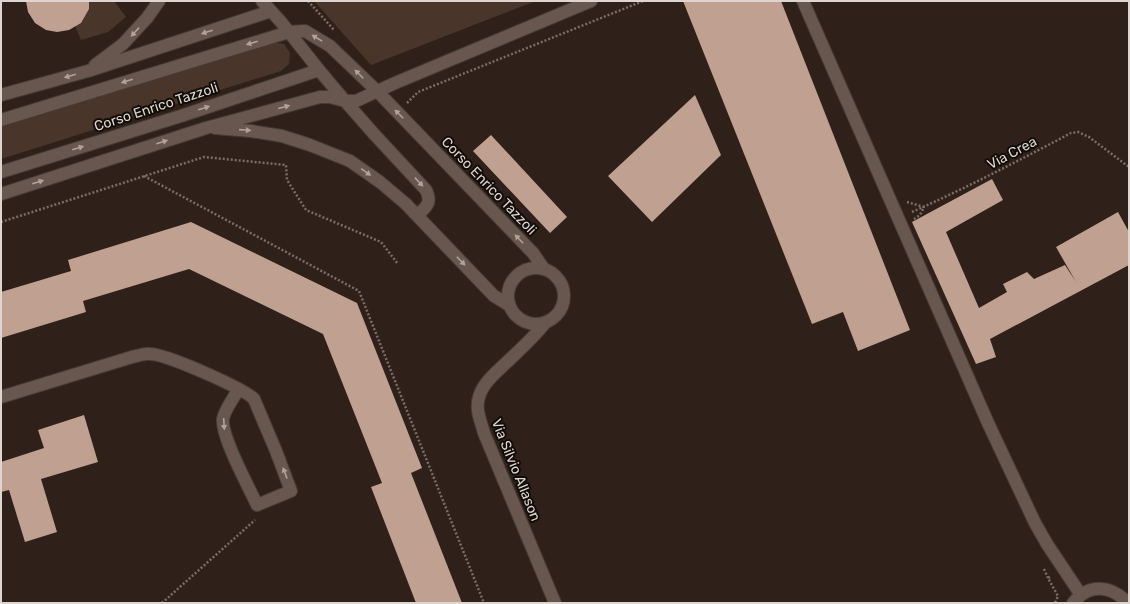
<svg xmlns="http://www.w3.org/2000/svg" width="1130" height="604" viewBox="0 0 1130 604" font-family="Rubik,sans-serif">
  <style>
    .green { fill: #4a352a }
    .building { fill: #bfa091 }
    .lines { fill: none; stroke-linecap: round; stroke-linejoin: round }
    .minor-casing { stroke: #473b36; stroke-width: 14 }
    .tertiary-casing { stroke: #473b36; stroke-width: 14 }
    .path { stroke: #7a6e68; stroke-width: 2.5; stroke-dasharray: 2 2; stroke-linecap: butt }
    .minor { stroke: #67574f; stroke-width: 12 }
    .tertiary { stroke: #67574f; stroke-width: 12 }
    .oneway { fill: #afa39c }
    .labels { text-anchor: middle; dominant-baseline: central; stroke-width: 4; stroke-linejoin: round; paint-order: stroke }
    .street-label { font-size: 14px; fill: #dfd5d0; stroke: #130d09 }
  </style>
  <rect width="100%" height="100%" fill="#2f211a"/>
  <path class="green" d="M89,1H114L126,17L108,32L81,40L75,26L89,9Z
    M314,1H536L371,65Z
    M272,42L284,44L290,53L289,64L281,71L1,159V127Z"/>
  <path class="building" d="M26,1H89V9L81,23L69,30L57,32L46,30L35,23L28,12Z
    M683,1H781L910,330L858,351L843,312L812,324Z
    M695,95L721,155L652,222L608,176Z
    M491,135L567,217L550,233L473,151Z
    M992,179L1003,200L946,232L979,308L1007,292L1003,284L1027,272L1034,279L1065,265L1076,282L1056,247L1118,212L1129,232V265L990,339L996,357L976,364L912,222Z
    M191,222L357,303L422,468L411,473L462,603H416L371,487L382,483L323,334L189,269L83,301L86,312L1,338V292L71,271L68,260Z
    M84,415L98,462L41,479L57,532L25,542L9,490L1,492V462L44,448L38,430Z"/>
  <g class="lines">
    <defs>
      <path id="minor" d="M262,1L281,22L319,70
        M95,65L123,44L147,18L159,1
        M377,91L533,253L544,269
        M1,95L88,71L271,11
        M215,128L251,131L282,136L310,145L350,161L380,182L406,204L494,296L509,305
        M1,194L206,128L320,97H330L345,101L374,134L426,190C432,203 427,206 418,215
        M508 296a28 28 0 1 1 56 0a28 28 0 1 1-56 0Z
        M545,323C534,337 521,349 508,361C498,371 483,382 479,397C475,409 481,422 484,433L555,603
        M1,397L132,357C138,356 145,353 150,354C166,354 243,388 254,399L276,451L291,491L257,505C249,487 221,437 223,419C224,411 234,397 239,389"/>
      <path id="tertiary" d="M803,1L988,423L1035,523L1047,544L1081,595
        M1,120L289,32L305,31L330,46L377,91
        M1,172L184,115L319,70L345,101H356L395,83L591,1
        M1073,603C1089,583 1111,585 1128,603"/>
    </defs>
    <use href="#minor" class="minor-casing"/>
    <use href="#tertiary" class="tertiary-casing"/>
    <path class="path" d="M308,1L334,30
      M407,103L418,92L643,1
      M144,176L359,291L484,603
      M907,202L924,207L920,215L914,219
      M912,212C966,188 1018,161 1071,133L1078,132L1089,137L1129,167
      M1,222L204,157L286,165L287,180L306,210L381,242L398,264
      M1044,569L1048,578
      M1050,577L1048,578L1058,596L1055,603
      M162,603L255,520"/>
    <use href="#minor" class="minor"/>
    <use href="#tertiary" class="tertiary"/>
  </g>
  <defs><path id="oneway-solid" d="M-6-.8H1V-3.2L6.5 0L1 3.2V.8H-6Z"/></defs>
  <g class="oneway">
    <use href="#oneway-solid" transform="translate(135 32) rotate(133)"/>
    <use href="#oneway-solid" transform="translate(207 32) rotate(162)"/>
    <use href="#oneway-solid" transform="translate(317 38) rotate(-149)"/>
    <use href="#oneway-solid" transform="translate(252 43) rotate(164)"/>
    <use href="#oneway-solid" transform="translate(359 74) rotate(-135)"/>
    <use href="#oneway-solid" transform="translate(70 76) rotate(164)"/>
    <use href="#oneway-solid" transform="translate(127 81) rotate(163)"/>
    <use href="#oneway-solid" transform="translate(284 107) rotate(-15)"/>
    <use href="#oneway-solid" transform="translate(204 108) rotate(-18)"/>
    <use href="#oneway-solid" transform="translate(399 114) rotate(-135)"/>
    <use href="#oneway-solid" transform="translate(245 130) rotate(4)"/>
    <use href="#oneway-solid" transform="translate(162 142) rotate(-18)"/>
    <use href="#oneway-solid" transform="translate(78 148) rotate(-17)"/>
    <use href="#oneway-solid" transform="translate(366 172) rotate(35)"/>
    <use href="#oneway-solid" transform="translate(38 182) rotate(-18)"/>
    <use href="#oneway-solid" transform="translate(419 182) rotate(47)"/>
    <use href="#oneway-solid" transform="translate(519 239) rotate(-134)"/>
    <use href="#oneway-solid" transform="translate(461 261) rotate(46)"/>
    <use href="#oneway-solid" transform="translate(224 424) rotate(87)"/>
    <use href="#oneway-solid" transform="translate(285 473) rotate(-110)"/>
  </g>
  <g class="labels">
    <g class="street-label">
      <text transform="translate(156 107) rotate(-18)">Corso Enrico Tazzoli</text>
      <text transform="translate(1012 153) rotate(-28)">Via Crea</text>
      <text transform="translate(489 186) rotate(46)">Corso Enrico Tazzoli</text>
      <text transform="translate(516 470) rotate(68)">Via Silvio Allason</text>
    </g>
  </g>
  <rect width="1130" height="604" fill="none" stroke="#dfd5d0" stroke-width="4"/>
</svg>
